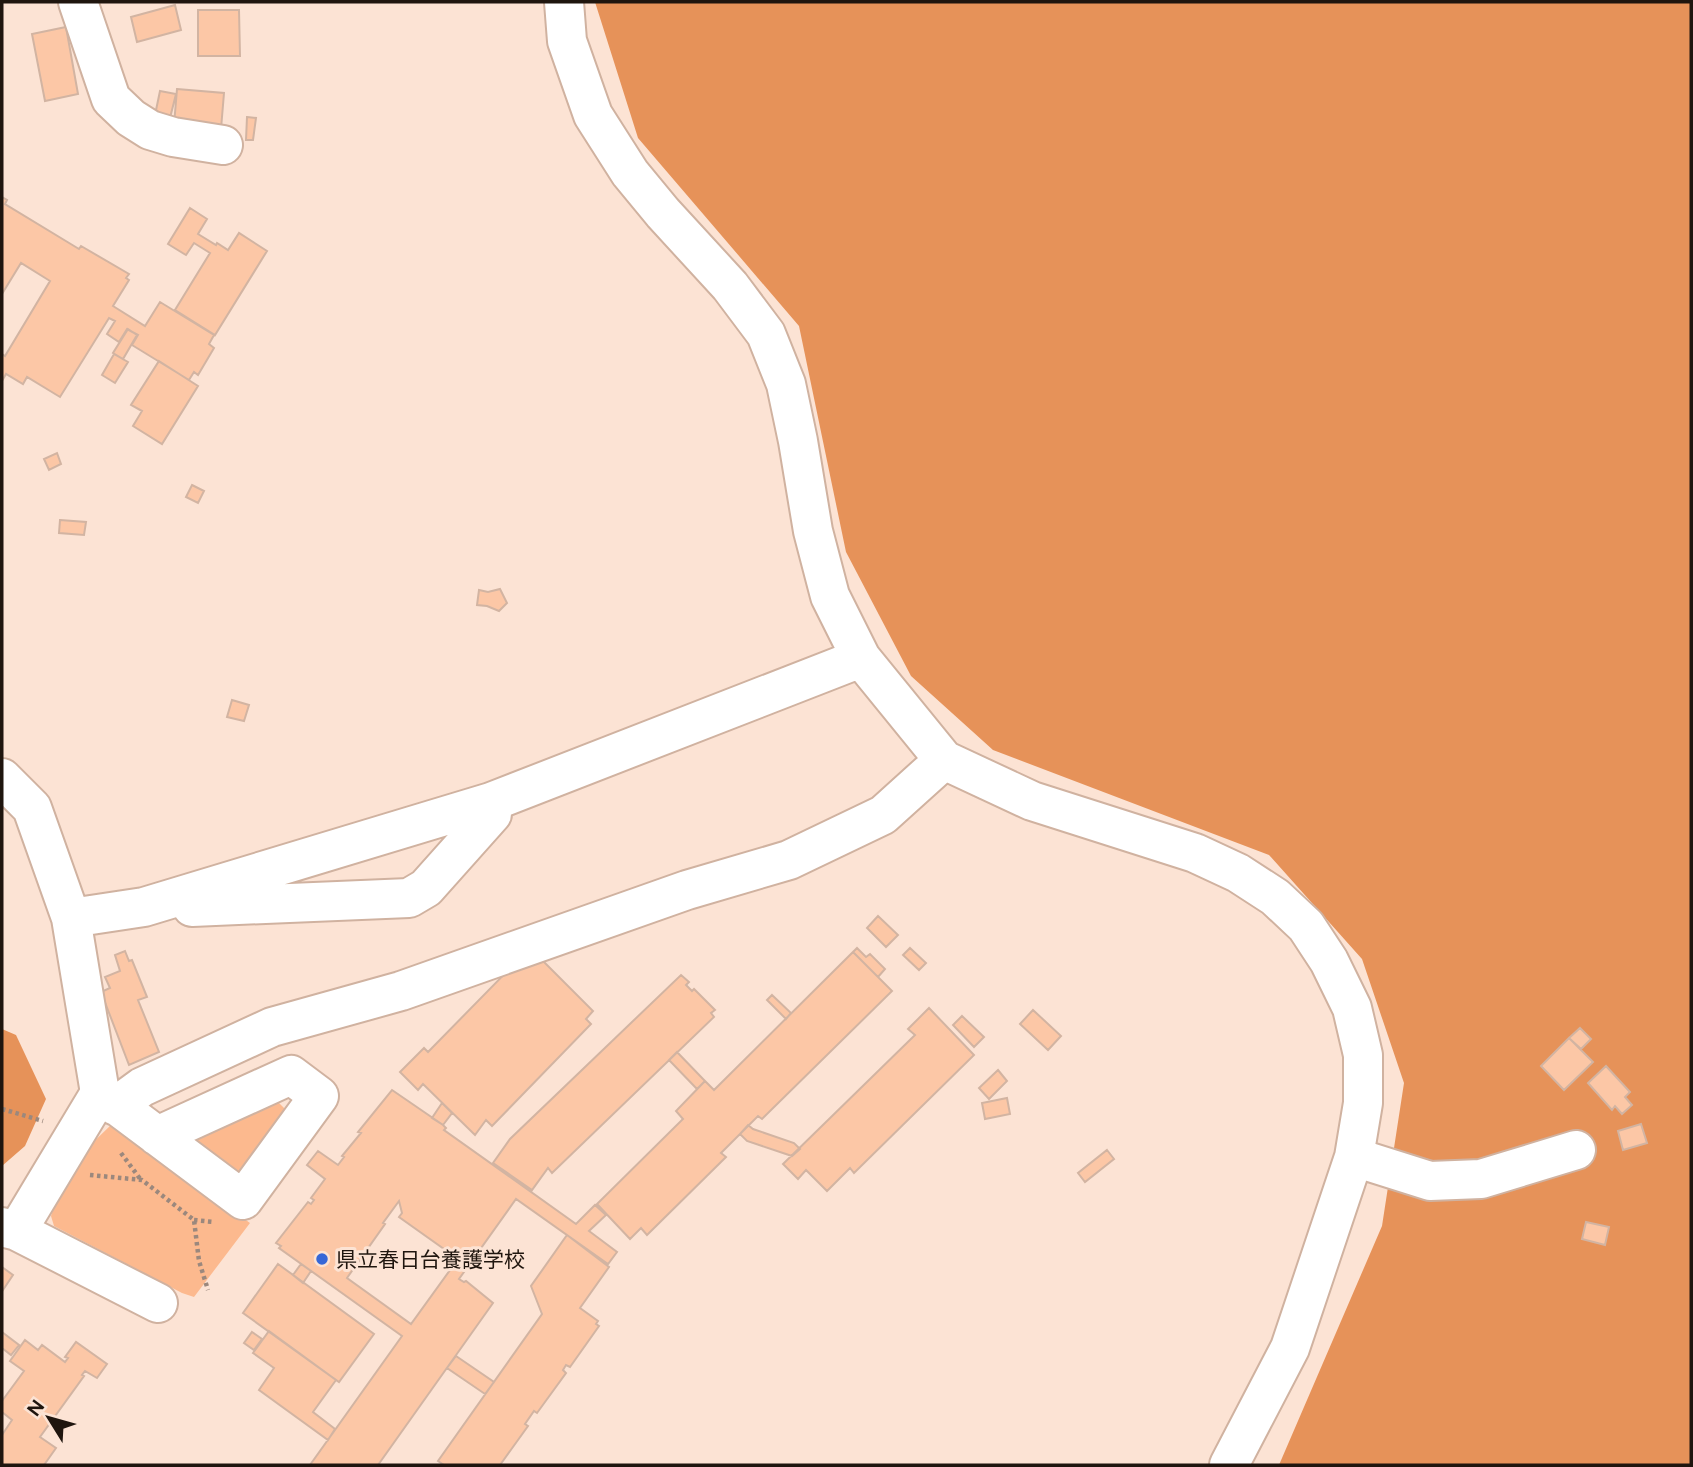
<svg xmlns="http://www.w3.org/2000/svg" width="1693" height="1467" viewBox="0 0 1693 1467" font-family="Figtree,'Noto Sans JP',sans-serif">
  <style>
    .green { fill: #fcb98e }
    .forest { fill: #e69259 }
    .building { fill: #fcc7a6; stroke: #d2b4a2; stroke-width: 2; fill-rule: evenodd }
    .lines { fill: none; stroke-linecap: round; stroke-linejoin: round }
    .minor-casing { stroke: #d0b2a0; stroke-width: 42 }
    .path { stroke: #9b887d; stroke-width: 4.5; stroke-dasharray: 3.5 3.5; stroke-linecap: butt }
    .minor { stroke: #fff; stroke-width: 38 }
    .poi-dot { fill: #3667d7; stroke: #fce3d4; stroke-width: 2.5 }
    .labels { text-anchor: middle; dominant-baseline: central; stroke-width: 6; stroke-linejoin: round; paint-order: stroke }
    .poi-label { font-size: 21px; fill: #1f150e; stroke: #fce3d4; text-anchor: start }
  </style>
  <rect width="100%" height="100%" fill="#fce3d4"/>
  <path class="green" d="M277,1101L285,1109L286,1116L244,1178L192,1151L193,1131Z
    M111,1125L250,1223L194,1297L182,1293L54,1226L51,1216L55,1203L80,1155Z"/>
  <path class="forest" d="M595,2H1691V1465H1279L1382,1226L1404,1083L1362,959L1269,855L993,750L911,676L846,552L799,326L638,138Z
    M2,1029L16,1035L46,1099L25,1146L2,1166Z"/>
  <path class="building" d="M175,5L181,30L137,42L131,17Z
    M198,10H239L240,56H198Z
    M66,27L78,94L45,101L32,34Z
    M177,89L224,93L221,129L174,125Z
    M160,91L176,94L170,118L155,115Z
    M247,117L256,118L253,140H246Z
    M2,197L7,200L5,204L79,249L81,246L129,274L126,278L129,280L113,306L145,326L160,302L214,335L209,344L214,348L198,375L194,372L189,380L132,345L138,335L127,329L119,342L107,334L115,321L109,318L60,397L27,377L23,384L6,374L2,381V354L5,356L50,281L21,263L2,294Z
    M190,208L207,219L198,234L216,245L217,243L228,250L239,233L267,251L215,335L175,310L210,253L194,243L186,255L168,244Z
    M128,329L137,335L123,359L113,353Z
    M114,354L128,362L115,383L102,375Z
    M159,361L198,386L162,444L133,426L142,411L131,405Z
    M57,453L61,464L49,470L44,459Z
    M192,485L204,491L198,503L186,497Z
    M60,520L86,522L84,535L59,533Z
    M500,589L507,603L499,611L487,606L477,605L479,590L488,592Z
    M232,700L249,705L244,721L227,717Z
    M878,916L898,935L886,947L867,928Z
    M530,948L593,1011L586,1019L591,1024L492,1126L486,1120L475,1135L423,1084L418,1090L400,1072L424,1048L428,1052Z
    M857,948L866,957L870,954L885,969L878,977L853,952Z
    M910,948L926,963L919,970L903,955Z
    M125,951L129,961L132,960L147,997L138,1000L159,1052L129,1065L101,992L110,988L105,977L120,971L115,955Z
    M853,952L892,991L762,1119L758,1116L721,1153L726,1157L647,1235L641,1228L630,1239L597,1204L683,1119L676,1111L705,1081L714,1090Z
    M681,975L689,982L686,985L692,991L694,989L715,1010L711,1013L714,1017L552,1173L548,1168L532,1190L493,1163L510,1139Z
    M772,995L791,1013L786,1019L767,1000Z
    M929,1008L974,1055L854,1173L850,1168L827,1191L806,1170L798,1179L783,1164L915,1035L908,1029Z
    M1033,1010L1061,1036L1048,1050L1020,1024Z
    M962,1016L984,1037L974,1047L953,1025Z
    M1580,1028L1591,1039L1581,1049L1569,1038Z
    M1569,1038L1593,1062L1564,1090L1541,1066Z
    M677,1052L705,1081L697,1089L669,1060Z
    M1606,1066L1630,1092L1625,1097L1632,1105L1622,1114L1615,1106L1612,1110L1588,1083Z
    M998,1070L1007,1081L989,1099L979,1088Z
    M392,1090L443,1125L446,1128L444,1130L576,1224L595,1205L606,1215L589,1231L617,1252L608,1264L516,1199L459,1279L464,1282L466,1281L493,1303L378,1465H310L402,1336L279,1248L281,1246L276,1243L308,1202L311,1204L314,1200L311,1198L325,1179L307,1165L318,1151L338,1165L344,1157L342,1156L361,1133L358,1132ZM399,1201L402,1213L399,1217L458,1259L411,1324L347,1278L385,1224L383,1223Z
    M1007,1098L1010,1114L985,1119L982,1103Z
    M442,1103L452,1113L443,1125L432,1118Z
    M1641,1124L1647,1143L1623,1150L1618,1131Z
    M748,1125L753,1129L794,1143L800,1149L792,1156L747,1141L740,1134Z
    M1107,1150L1114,1159L1085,1182L1078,1173Z
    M1586,1222L1609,1227L1605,1245L1582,1239Z
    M567,1235L609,1267L580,1308L598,1321L596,1324L599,1326L570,1367L566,1365L563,1370L566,1373L537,1413L534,1411L525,1424L528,1426L500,1465H444L438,1461L542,1314L531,1286Z
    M278,1264L374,1334L339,1382L243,1313Z
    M301,1264L311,1271L303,1283L293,1275Z
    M2,1267L13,1275L3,1290L2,1289Z
    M269,1331L336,1380L313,1412L335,1429L328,1440L259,1390L274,1368L253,1353Z
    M2,1332L19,1345L11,1355L2,1348Z
    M252,1332L262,1339L254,1350L244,1343Z
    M25,1340L38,1350L42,1345L65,1362L68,1358L65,1357L76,1342L107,1364L97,1378L85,1371L82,1375L84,1376L40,1437L56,1448L44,1465H2V1435L12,1420L2,1412V1401L24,1371L10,1361Z
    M456,1356L494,1382L485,1394L447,1368Z"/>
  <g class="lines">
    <defs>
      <path id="minor" d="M78,2L111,99L131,118L150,130L173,137L223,145
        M564,2L567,41L593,115L630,173L663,213L730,286L766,334L786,384L798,441L813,531L830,596L861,658L944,760L1032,801L1195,853L1238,873L1275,897L1306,926L1329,961L1352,1008L1363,1055V1103L1354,1157L1290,1348L1229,1465
        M2,778L32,808L71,918L100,1093L17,1231
        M192,907L409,898L426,888L492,814L491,802
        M71,918L144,907L491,802L861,658
        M100,1093L243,1200L319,1096L291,1075L157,1136
        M116,1106L142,1087L272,1027L401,991L687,890L789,860L883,815L944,760
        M1354,1157L1430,1181L1481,1179L1576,1150
        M2,1227L17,1231L158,1303"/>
    </defs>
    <use href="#minor" class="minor-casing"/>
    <path class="path" d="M2,1109L43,1121
      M121,1153L141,1180
      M90,1175L142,1180L194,1220L199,1261L208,1290
      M194,1220L214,1222"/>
    <use href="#minor" class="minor"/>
  </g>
  <circle class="poi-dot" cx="322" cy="1259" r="7"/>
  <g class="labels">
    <g class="poi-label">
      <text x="336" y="1259">県立春日台養護学校</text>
    </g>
  </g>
  <rect width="1693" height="1467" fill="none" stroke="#1f150e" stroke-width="7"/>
  <g transform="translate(49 1418) rotate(307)" stroke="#fce3d4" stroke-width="5" paint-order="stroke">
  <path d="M0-5L12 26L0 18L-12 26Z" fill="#1f150e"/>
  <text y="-10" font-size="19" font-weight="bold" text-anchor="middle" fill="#1f150e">N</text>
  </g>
</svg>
